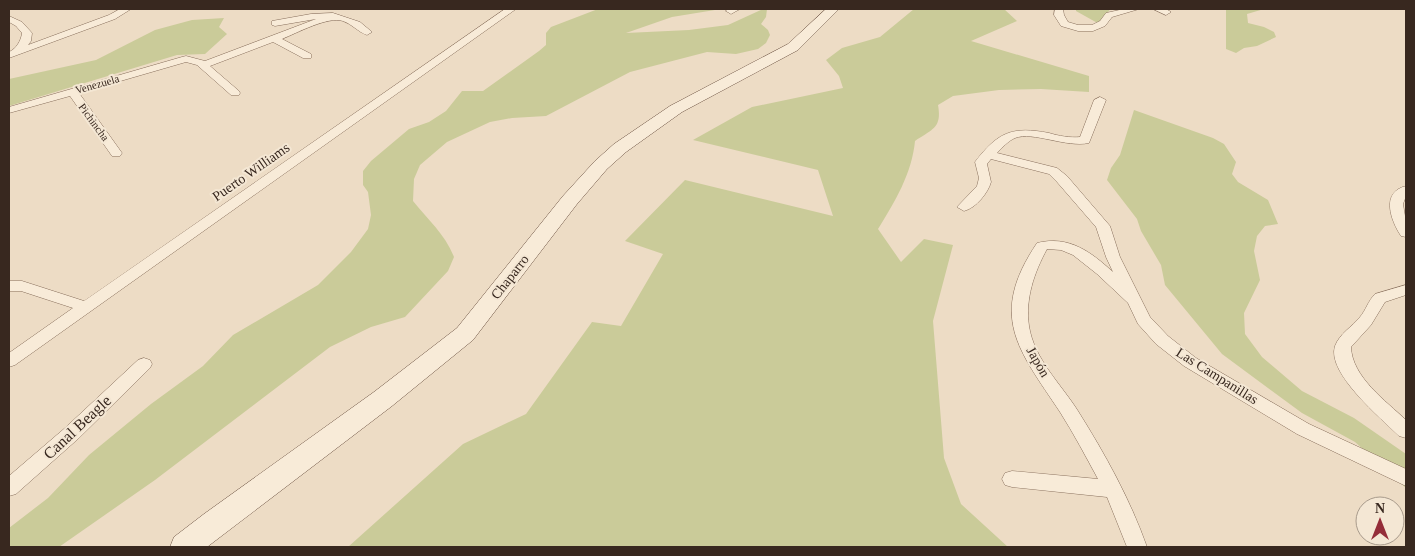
<svg xmlns="http://www.w3.org/2000/svg" width="1415" height="556" viewBox="0 0 1415 556" font-family="'Times New Roman',serif">
  <style>
    .green { fill: #cacb99 }
    .lines { fill: none; stroke-linecap: round; stroke-linejoin: round }
    .street-casing { stroke: #876e5b; stroke-width: 1 }
    .secondary-casing { stroke: #694f3f; stroke-width: 1 }
    .street { fill: #f8ebd8; fill-rule: evenodd }
    .secondary { fill: #f8ebd8; fill-rule: evenodd }
    .labels { text-anchor: middle; dominant-baseline: central; stroke-width: 4; stroke-linejoin: round; paint-order: stroke }
    .far-street-label { font-size: 11px; fill: #38281f; stroke: #f4e7d4 }
    .street-label { font-size: 14px; fill: #38281f; stroke: #f4e7d4 }
    .near-street-label { font-size: 16px; fill: #38281f; stroke: #f4e7d4 }
  </style>
  <rect width="100%" height="100%" fill="#eddcc5"/>
  <path class="green" d="M598,9H721L672,17L626,33L689,30L728,25L763,9H767L766,17L761,24L768,30L770,35L766,43L758,49L736,54L707,52L630,72L546,116L512,118L490,122L447,142L420,165L414,179L413,201C428,220 445,234 454,257L448,271L405,317L371,327L330,347L155,480L59,547H9V528L48,498L89,455L151,404L203,366L233,335L318,285L351,252L368,229L371,215L368,192L363,185V171L371,161L409,129L429,122L446,111L462,91H483L539,51L546,45V33L551,27Z
    M914,9H1004L1017,21L971,41L1089,76V92L1041,89L999,90L953,96L938,105C942,128 933,129 915,141C912,173 895,202 878,229L901,262L924,239L953,245L933,321L944,458L961,504L1008,547H348L463,444L526,414L592,322L621,326L663,254L625,241L685,180L833,216L818,170L693,140L752,107L843,88L839,76L826,60L842,48L880,37Z
    M1076,9H1110L1101,25L1076,11Z
    M1226,9H1264L1247,14L1248,23L1264,27L1274,32L1276,37L1257,46L1244,48L1236,53L1226,49Z
    M224,18L219,27L227,34L205,54L177,55L9,106V79L96,60L155,30L192,20Z
    M1134,110L1213,138L1224,144L1236,162L1232,174L1238,182L1268,200L1278,224L1265,226L1257,236L1254,251L1260,280L1244,313L1245,334L1262,357L1302,391L1354,418L1406,454V488L1355,442L1302,413L1222,354L1165,285L1161,265L1141,231L1137,219L1107,180L1111,168L1120,155Z"/>
  <g class="lines">
    <defs>
      <path id="street" d="M120,9H131L115,19L9,58V52C16,49 21,41 22,33L16,26L9,22V16L22,22L32,33L31,41L28,45L109,15Z
        M505,9H516L15,365L9,367V353L73,308L21,291H9V281H22L84,301Z
        M728,9H740L731,14L726,11Z
        M1055,9H1063L1064,15L1068,22L1078,25H1092L1100,21L1106,13L1124,9H1139L1112,17L1105,26L1093,31H1078L1061,26L1054,15Z
        M1153,9H1166L1171,12L1166,15Z
        M333,13L360,22L372,32L367,35C358,32 352,24 343,21C328,16 297,33 282,39L311,54V58H303L273,42L210,66L239,91L240,93L239,95H231L197,65L186,62L79,93L122,153L120,156H112L70,96L9,113V107L182,57L186,56L205,61L316,19L275,26L272,25V21L311,14Z
        M1100,97L1106,100L1089,143C1066,148 1033,131 1015,138C1008,141 1002,148 997,153L1057,168L1067,176L1110,226L1120,257L1150,317L1168,336L1196,358L1309,424L1406,469V486L1297,434L1184,366L1156,344L1138,324L1128,303L1097,274L1073,255L1061,250L1047,249C1034,273 1025,299 1029,326C1034,359 1061,384 1078,411C1105,454 1130,499 1147,547H1127L1107,497L1012,487L1005,485L1002,479L1005,473L1012,471L1098,479C1086,457 1074,434 1060,412C1018,349 988,316 1037,243C1069,235 1091,252 1113,272L1106,257L1096,227L1057,182L1049,174L991,159L987,164L991,182C988,193 976,208 964,211L957,207L977,186L979,178L975,162C998,132 1012,126 1049,133C1059,136 1070,138 1080,137L1094,100Z
        M1406,186V196L1403,204L1406,222V237L1401,236C1391,221 1380,192 1406,186Z
        M1406,285V295L1385,302L1371,325L1351,347C1352,377 1386,401 1406,420V438L1399,436C1382,419 1326,373 1335,346C1340,333 1352,327 1360,317C1366,310 1368,301 1375,294Z
        M144,358L150,360L152,364L150,368L79,438L16,494L9,496V476L65,428L138,360Z"/>
      <path id="secondary" d="M826,9H839L798,50L682,112L626,152L607,169L577,204L473,340L392,406L207,547H170L174,537L204,514L374,392L457,328L563,196L595,161L614,144L670,106L788,44Z"/>
    </defs>
    <use href="#street" class="street-casing"/>
    <use href="#secondary" class="secondary-casing"/>
    <use href="#street" class="street"/>
    <use href="#secondary" class="secondary"/>
  </g>
  <g class="labels">
    <g class="far-street-label">
      <text transform="translate(97 84) rotate(-16)">Venezuela</text>
      <text transform="translate(94 122) rotate(54)">Pichincha</text>
    </g>
    <g class="street-label">
      <text transform="translate(251 172) rotate(-35)">Puerto Williams</text>
      <text transform="translate(510 277) rotate(-52)">Chaparro</text>
      <text transform="translate(1038 362) rotate(60)">Japón</text>
      <text transform="translate(1217 376) rotate(32)">Las Campanillas</text>
    </g>
    <g class="near-street-label">
      <text transform="translate(77 427) rotate(-43)">Canal Beagle</text>
    </g>
  </g>
  <rect width="1415" height="556" fill="none" stroke="#38281f" stroke-width="20"/>
  <g transform="translate(1380 521)"><circle r="24" fill="#f4e7d4" stroke="#a99b8c"/>
  <path d="M0-4L9 19L0 12L-9 19Z" fill="#942d39"/>
  <text y="-8" font-size="14" font-weight="bold" text-anchor="middle" fill="#38281f">N</text>
  </g>
</svg>
